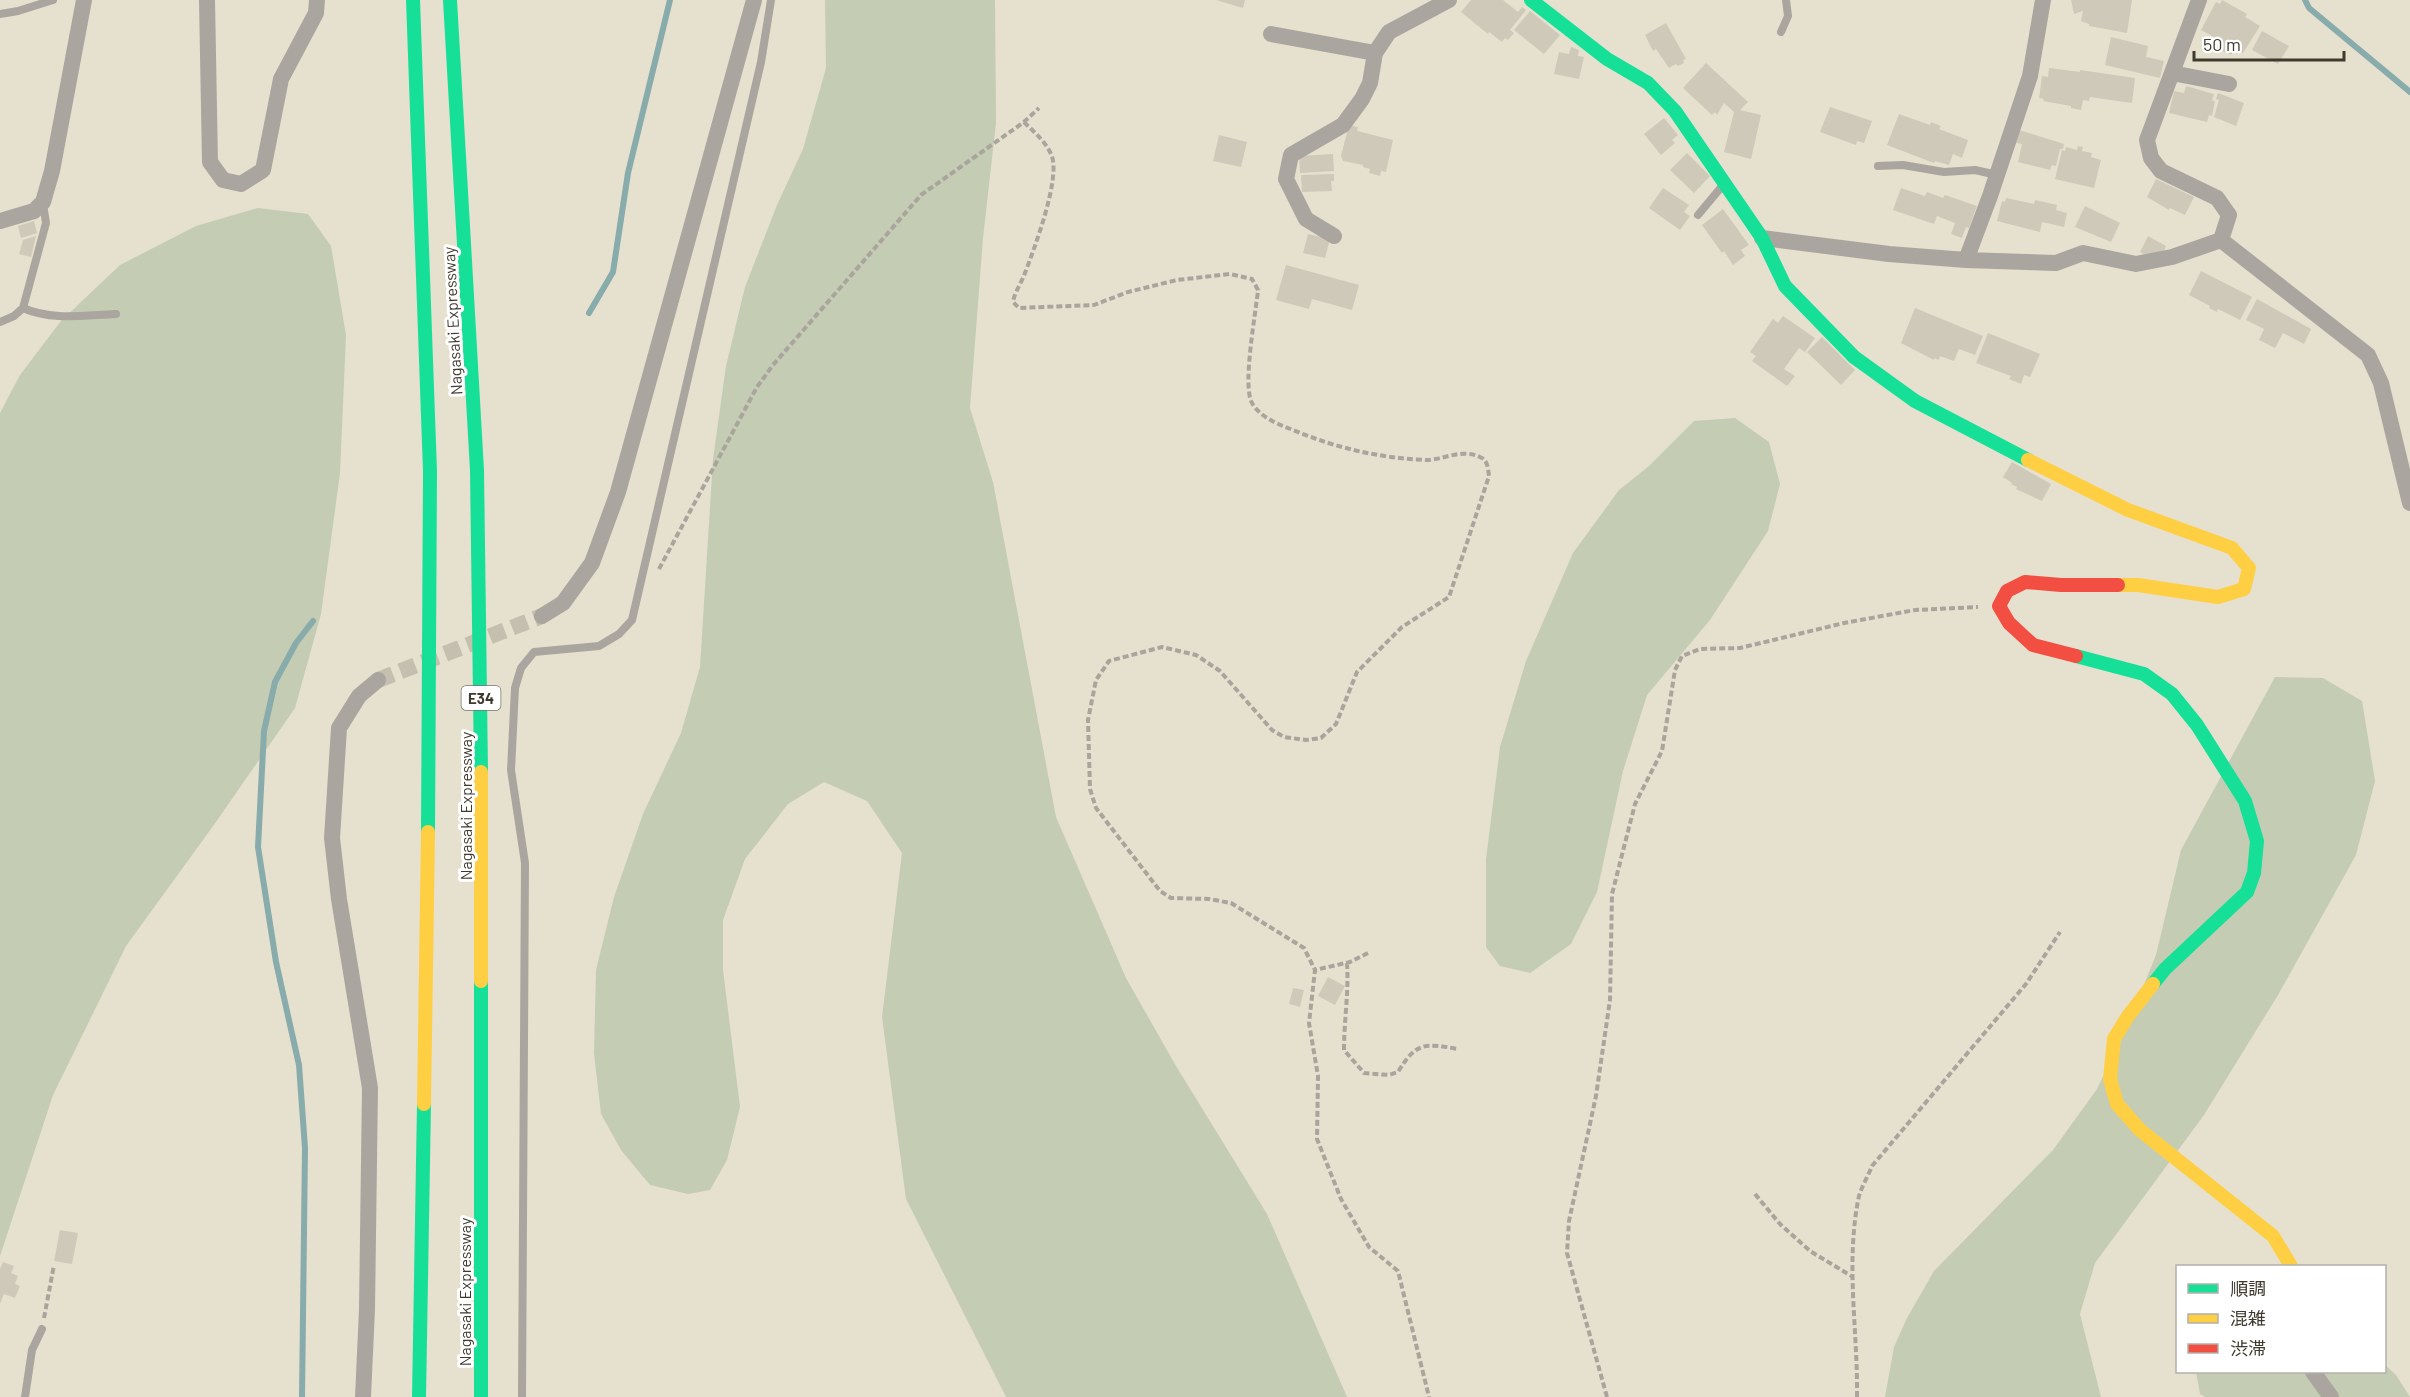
<svg xmlns="http://www.w3.org/2000/svg" width="2410" height="1397" viewBox="0 0 2410 1397" font-family="Barlow,'Noto Sans JP',sans-serif">
  <style>
    .green { fill: #c4ccb4 }
    .lines { fill: none; stroke-linecap: round; stroke-linejoin: round }
    .stream { stroke: #88abab; stroke-width: 6 }
    .building { fill: #cfc9ba }
    .street-tunnel { stroke: #c5bfaf; stroke-width: 16; stroke-dasharray: 16 8; stroke-linecap: butt }
    .path { stroke: #a9a49c; stroke-width: 4; stroke-dasharray: 6 3; stroke-linecap: butt }
    .lane { stroke: #aba5a0; stroke-width: 8 }
    .street { stroke: #aba5a0; stroke-width: 16 }
    .fast { stroke: #16e098; stroke-width: 14 }
    .slow { stroke: #ffcf43; stroke-width: 14 }
    .jam { stroke: #f24e42; stroke-width: 14 }
    .labels { text-anchor: middle; dominant-baseline: central; stroke-width: 6; stroke-linejoin: round; paint-order: stroke }
    .shield { fill: #fff; stroke: #79756d; stroke-width: 1.5 }
    .shield-label { font-size: 15px; font-weight: bold; fill: #3f3a2e }
    .street-label { font-size: 16px; fill: #3f3a2e; stroke: #fff }
  </style>
  <rect width="100%" height="100%" fill="#e6e0cf"/>
  <path class="green" d="M825,0H995L996,123L983,238L970,408L993,482L1056,817L1126,978L1176,1066L1267,1214L1347,1397H1006L906,1199L882,1017L902,853L867,801L824,782L788,804L745,859L723,920V970L740,1107L727,1160L710,1190L688,1194L650,1185L621,1150L601,1114L594,1053L596,970L614,897L643,814L681,733L700,667L713,459L726,366L745,287L777,205L803,149L826,68Z
    M258,208L308,214L331,246L346,335L340,473L321,614L295,708L216,822L126,946L53,1095L0,1256V413L20,375L61,321L120,265L196,226Z
    M1735,418L1769,442L1780,484L1768,531L1710,620L1647,695L1623,771L1597,892L1571,944L1530,973L1500,966L1486,947V859L1500,747L1526,661L1573,553L1619,490L1649,466L1694,421Z
    M2275,677L2323,678L2362,701L2375,781L2356,855L2278,995L2204,1115L2095,1263L2080,1314L2101,1397H1885L1894,1347L1907,1318L1934,1271L2053,1150L2097,1089L2129,1022L2156,955L2181,850Z
    M2385,1365L2396,1375L2410,1397H2205L2200,1394L2196,1372H2384Z"/>
  <g class="lines">
    <path class="stream" d="M2305,0L2309,8L2410,92
      M589,313L613,272L628,173L670,0
      M302,1397L305,1148L299,1065L276,962L258,847L264,731L275,682L296,643L313,621"/>
  </g>
  <path class="building" d="M1216,0H1245L1243,8Z
    M1471,0H1503L1518,12L1522,7L1526,10L1510,30L1514,33L1508,40L1505,38L1502,42L1489,32L1488,34L1461,12Z
    M2071,0H2132L2127,33L2089,26V24L2081,21L2083,11L2074,14Z
    M2222,0L2247,14L2245,17L2260,26L2243,53L2235,49L2231,55L2217,48L2221,41L2201,30L2216,2L2220,4Z
    M1530,11L1560,35L1544,54L1514,30Z
    M1666,23L1686,59L1683,60L1684,63L1678,66L1676,64L1669,68L1656,49L1653,51L1645,35Z
    M2262,31L2289,46L2278,64L2252,50Z
    M2111,37L2148,46L2146,57L2164,61L2160,78L2105,65Z
    M1571,47L1579,50L1578,56L1584,57L1579,79L1554,74L1559,52L1569,54Z
    M1706,63L1748,102L1740,110L1761,115L1751,159L1724,152L1734,112L1724,103L1717,115L1715,112L1712,115L1683,88Z
    M2049,68L2080,72V70L2135,78L2132,103L2090,97L2089,101L2083,100L2081,110L2071,108V106L2043,101L2044,99L2039,98L2042,76L2048,77Z
    M2186,86L2214,94L2212,101H2215L2212,116L2209,115L2207,122L2169,113L2174,91L2184,93Z
    M2218,93L2244,103L2236,126L2214,117L2219,100L2216,99Z
    M1830,107L1872,121L1864,143L1857,141L1856,145L1820,132Z
    M1899,114L1930,125L1931,122L1941,126L1939,129L1968,140L1962,158L1953,154L1949,165L1935,161L1934,163L1887,145Z
    M1664,118L1678,135L1672,140L1675,143L1661,155L1644,134Z
    M1349,125L1358,127L1357,131L1393,140L1386,172L1381,171L1380,176L1369,173L1370,169L1363,167V165L1343,161L1341,156Z
    M2019,130L2064,144L2063,149H2060L2056,166L2052,165L2050,170L2018,162L2022,144L2016,143Z
    M1219,135L1247,142L1241,167L1213,161Z
    M2078,146L2083,147L2082,151L2092,153L2091,157L2101,160L2094,188L2055,179L2062,150L2065,151L2066,147L2077,150Z
    M1687,153L1710,176L1694,193L1670,170Z
    M1333,154L1334,171L1300,173L1299,156Z
    M1334,174V181H1331L1332,191L1302,192L1301,175Z
    M2156,179L2194,197L2185,215L2170,208L2169,210L2147,197Z
    M1663,188L1689,205L1684,212L1690,216L1680,230L1649,208Z
    M1901,188L1925,196L1927,192L1943,198L1945,195L1977,206L1969,228L1966,227L1962,238L1951,234L1955,223L1937,216L1934,224L1893,210Z
    M2006,198L2034,204L2035,200L2057,205L2056,210L2067,213L2064,227L2042,222L2040,232L1997,221L2002,201L2005,202Z
    M2085,206L2120,223L2111,242L2075,227Z
    M1723,209L1749,245L1741,250L1745,256L1733,265L1724,251L1722,253L1702,225Z
    M34,221L37,233L21,238L18,226Z
    M1308,234L1330,239L1325,258L1303,253Z
    M36,236L31,257L19,254L23,240Z
    M2148,236L2166,246L2164,251L2147,256L2140,252Z
    M1286,265L1359,285L1352,310L1312,299L1309,309L1276,300Z
    M2201,271L2252,297L2240,320L2218,309L2217,312L2209,308L2210,306L2189,295Z
    M2257,299L2311,329L2304,344L2283,333L2275,348L2259,340L2264,329L2246,320Z
    M1915,308L1983,336L1975,355L1959,349L1954,361L1940,356L1939,360L1934,358V360L1901,343Z
    M1783,316L1815,338L1805,352L1799,348L1784,369L1795,376L1787,386L1752,361L1756,356L1750,352L1773,319L1778,323Z
    M1988,333L2040,354L2030,377L2024,375L2021,384L2009,379L2011,376L1976,363Z
    M1822,337L1855,370L1841,385L1807,352Z
    M2012,462L2051,484L2042,501L2016,489L2017,487L2011,484L2012,483L2003,477Z
    M1328,977L1345,986L1335,1005L1318,996Z
    M1293,988L1304,990L1300,1007L1289,1004Z
    M60,1230L78,1233L72,1264L54,1261Z
    M3,1262L14,1266L11,1273L18,1276L15,1284L20,1286L15,1298L4,1294L0,1304V1269Z"/>
  <g class="lines">
    <path class="street-tunnel" d="M378,680L542,616"/>
    <path class="path" d="M1024,122C1034,132 1045,141 1051,154C1062,176 1034,249 1025,273C1021,284 1015,291 1013,302L1019,308L1094,305L1128,292L1177,280L1230,274L1252,279L1258,290C1256,312 1242,386 1252,403C1261,418 1278,424 1293,430C1336,448 1379,458 1426,460C1443,460 1462,448 1480,457C1488,460 1488,469 1489,476L1449,597L1402,627L1357,672L1336,724L1321,738L1306,740L1284,737L1272,730L1220,671L1196,655L1162,647L1109,661L1096,680L1088,720L1090,789L1096,808L1160,891L1171,898L1209,899L1231,903L1304,948L1315,970
      M659,569L757,387L773,365L921,195L1024,122L1039,108
      M1368,953L1350,962L1315,970L1309,1023L1318,1076L1317,1139L1341,1199L1369,1247L1398,1271L1429,1397
      M1347,963C1349,992 1344,1020 1344,1050L1364,1073L1389,1075L1398,1072C1416,1042 1425,1043 1458,1049
      M1755,1194L1780,1224L1810,1251L1853,1277
      M44,1318L54,1265
      M1607,1397L1567,1253L1569,1221L1596,1096L1610,1000L1612,894L1635,804L1662,751L1675,670L1682,656L1700,649L1740,648L1844,623L1915,610L1978,607
      M1857,1397C1858,1331 1845,1262 1859,1196C1862,1186 1868,1176 1872,1166L2026,984L2060,932"/>
    <path class="lane" d="M0,14L18,11L53,0
      M1781,32L1788,16L1786,0
      M1878,166L1903,165L1944,172L1975,170L1997,175
      M1698,215L1723,185
      M23,308C52,321 86,315 116,314
      M0,322L14,316L23,308L46,223L43,204
      M25,1397L32,1350L42,1329
      M522,1397L525,863L511,770L515,688L521,668L534,652L599,646L619,634L632,620L761,62L771,0"/>
    <path class="street" d="M207,0L210,162L223,180L241,184L263,170L281,79L316,13L317,0
      M2199,0L2147,140L2151,158L2161,171L2217,198L2229,215L2221,240
      M1271,34L1375,53
      M2172,73L2229,84
      M0,221L34,211L43,202L52,171L84,0
      M1334,236L1306,219L1286,179L1291,155L1343,125L1362,99L1370,83L1375,53L1389,32L1449,0
      M1762,238L1889,254L1966,260L2056,263L2083,253L2136,264L2172,257L2221,240
      M2221,240L2368,355L2381,383L2410,503
      M1966,260L1990,196L2030,76L2043,0
      M542,616L563,603L592,563L618,492L754,0
      M2313,1372L2331,1397
      M363,1397L367,1309L370,1088L339,899L332,838L339,728L359,696L378,680"/>
    <path class="fast" d="M413,0L430,471L428,832
      M450,0L477,470L481,772
      M1531,0L1607,59L1648,83L1675,111L1762,238L1785,286L1854,357L1915,401L2028,460
      M2076,656L2144,674L2172,694L2197,725L2245,801L2257,841L2254,873L2247,892L2165,969L2153,984
      M481,981V1397
      M419,1397L424,1104"/>
    <path class="slow" d="M2028,460L2128,510L2232,548L2249,568L2244,589L2218,597L2138,585H2118
      M481,772V981
      M2153,984L2128,1016L2114,1039L2110,1079L2117,1104L2140,1130L2273,1236L2291,1266
      M424,1104L428,832"/>
    <path class="jam" d="M2076,656L2033,645L2009,623L1999,606L2007,591L2025,582L2061,585H2118"/>
  </g>
  <g class="labels">
    <rect class="shield" x="461.5" y="686" width="39" height="24" rx="4.5"/>
    <g class="shield-label">
      <text x="481" y="698">E34</text>
    </g>
    <g class="street-label">
      <text transform="translate(452 321) rotate(-93)">Nagasaki Expressway</text>
      <text transform="translate(465 806) rotate(-90)">Nagasaki Expressway</text>
      <text transform="translate(464 1292) rotate(-90)">Nagasaki Expressway</text>
    </g>
  </g>
  <rect x="2176" y="1265" width="210" height="108" fill="#ffffff" stroke="#b2b0ab" stroke-width="1.5"/>
  <rect x="2188" y="1284" width="30" height="9" fill="#16e098" stroke="#b2b0ab" stroke-width="1.5"/>
  <text x="2230" y="1295" font-size="18" fill="#3f3a2e">順調</text>
  <rect x="2188" y="1314" width="30" height="9" fill="#ffcf43" stroke="#b2b0ab" stroke-width="1.5"/>
  <text x="2230" y="1325" font-size="18" fill="#3f3a2e">混雑</text>
  <rect x="2188" y="1344" width="30" height="9" fill="#f24e42" stroke="#b2b0ab" stroke-width="1.5"/>
  <text x="2230" y="1355" font-size="18" fill="#3f3a2e">渋滞</text>
  <path d="M2194 51v9h150v-9" fill="none" stroke="#3f3a2e" stroke-width="3"/>
  <text x="2203" y="51" font-size="18" fill="#3f3a2e" stroke="#ffffff" stroke-width="4.5" paint-order="stroke">50 m</text>
</svg>
